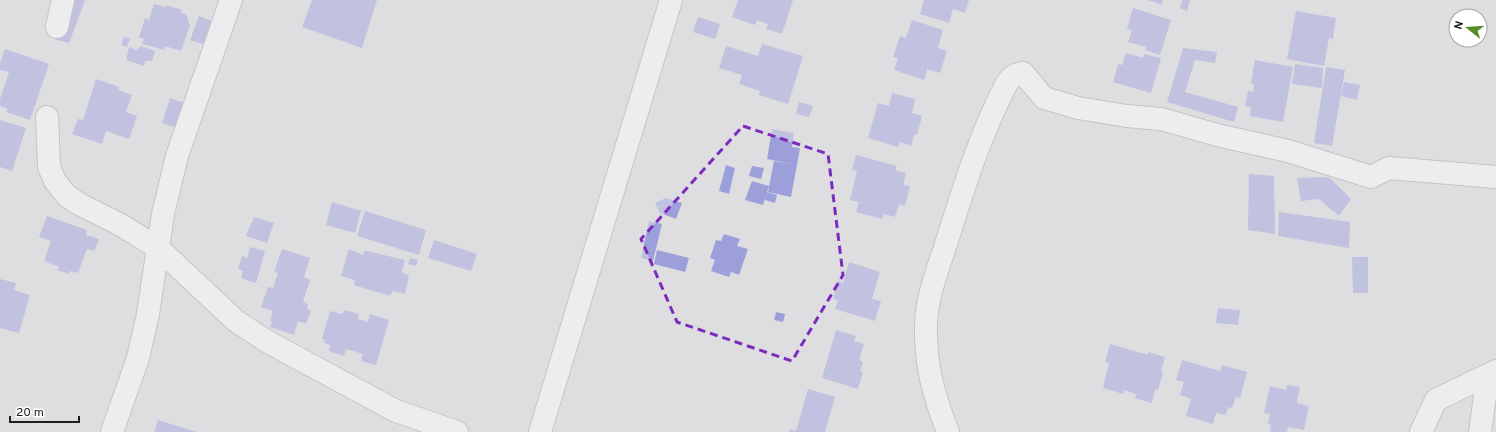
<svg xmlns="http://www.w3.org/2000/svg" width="1496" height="432" viewBox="0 0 1496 432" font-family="Overpass,sans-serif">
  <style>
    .building { fill: #9d9fdb }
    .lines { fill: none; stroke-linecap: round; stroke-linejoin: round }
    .street-casing { stroke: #a5a5a8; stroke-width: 24 }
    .street { stroke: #fff; stroke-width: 22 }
    .marked { fill: none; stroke: #7b2cbf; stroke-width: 3; stroke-dasharray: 8 5; stroke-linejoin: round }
  </style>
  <rect width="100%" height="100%" fill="#dedee1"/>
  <path class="building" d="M71,0H85L69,43L54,39Z
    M312,0H377L362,48L302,27Z
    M738,0H793L782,34L766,29L768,24L757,20L755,25L732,17Z
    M924,0H969L965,13L953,9L949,23L920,14Z
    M1148,0H1163L1162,5Z
    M1182,0H1190L1187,11L1180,8Z
    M154,4L165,7V5L182,10L181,13L186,14L190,26L181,51L165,46L164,50L142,44L144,39L139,37L145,18L149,20Z
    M1133,8L1171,20L1160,55L1145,50L1146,47L1128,42L1132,30L1127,29Z
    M1296,11L1336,18L1333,39L1329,38L1324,66L1287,59Z
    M199,16L214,22L206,45L190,40Z
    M698,17L720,24L715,39L693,32Z
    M912,20L943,30L938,48L947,51L940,73L927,69L924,80L894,70L898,58L893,57L900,36L906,38Z
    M124,37L130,39L127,47L121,45Z
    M762,44L803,56L788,104L759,95L760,91L739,84L742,75L719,68L726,46L758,56Z
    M141,46L155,51L152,61H145L144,66L126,60L129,47L136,50Z
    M1183,48L1217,52L1215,63L1195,60L1185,92L1238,107L1234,122L1167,102Z
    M5,49L49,64L30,120L6,112L8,109L0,106V99L9,72L0,70V63Z
    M1126,53L1143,58L1144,54L1161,58L1151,93L1113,82L1118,64L1122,65Z
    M1255,60L1293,67L1283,122L1250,116L1251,107L1245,106L1248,91L1253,92L1254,84L1251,83Z
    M1295,64L1323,68L1322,88L1292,84Z
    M1326,67L1345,70L1332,146L1314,143Z
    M96,79L119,87L118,90L132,95L126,112L137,116L129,139L106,131L102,144L72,134L78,119L83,120Z
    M1344,82L1360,85L1357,100L1341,96Z
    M892,93L915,99L912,113L922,116L917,135H914L911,146L900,142L898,147L868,138L878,103L889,106Z
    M170,98L188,104L180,129L162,123Z
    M799,102L813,106L809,117L796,114Z
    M0,120L26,128L12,171L0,167Z
    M772,129L794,133L792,147L800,148L797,165L767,159Z
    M856,155L897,166L895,170L906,173L903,185L910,186L905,206L899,204L895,217L884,214L882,219L856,212L859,202L850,200L857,171L852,170Z
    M774,161L797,165L791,197L768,192Z
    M726,165L735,168L729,194L719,191Z
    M752,166L764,168L761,179L749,176Z
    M1249,174L1274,176L1275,234L1248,230Z
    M1329,177L1351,199L1339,216L1319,199L1301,201L1297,178Z
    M752,181L769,186L763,205L745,200Z
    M767,192L777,195L775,203L765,200Z
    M666,198L682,203L676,219L660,213L655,203Z
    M332,202L361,211L355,233L326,225Z
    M365,211L426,230L419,255L357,236Z
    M1279,212L1350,222L1349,248L1278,236Z
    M47,216L87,230L86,235L99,239L94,251L87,249L78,273L70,271L69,274L57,270L59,267L44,261L51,241L39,237Z
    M254,217L274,223L267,243L246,236Z
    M649,221L662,224L653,261L641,258Z
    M724,234L740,239L737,246L748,249L739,275L731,272L729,277L711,271L715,260L710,258L716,240L721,241Z
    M434,240L477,254L471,271L428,258Z
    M250,247L265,251L256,283L241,278L243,271L238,269L242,256L247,258Z
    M282,249L310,258L304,277L310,280L303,302L308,304L307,309L311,311L306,324L298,321L294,335L270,327L272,322L270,321L273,311L261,307L268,287L273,288L278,273L274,272Z
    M349,249L363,255L364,251H367L405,260L402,272L409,276L405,294L393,291L390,296L354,285L355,280L341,276Z
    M657,250L689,258L685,272L654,264Z
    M1352,257H1368V293H1353Z
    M410,258L418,260L416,266L408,264Z
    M849,262L880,272L872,299L881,301L875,321L835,309L838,300L833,299L838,281L843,283Z
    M0,279L16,283L14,290L30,295L19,333L0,328Z
    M1218,308L1240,310L1238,325L1216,323Z
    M344,310L359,314L358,319L368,322L370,314L389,320L376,365L361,361L363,354L346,349L344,356L329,351L330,345L324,343L325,340L322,339L330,311L342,314Z
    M776,312L785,314L783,322L774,320Z
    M836,330L856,336L854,341L864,344L859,360L863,362L860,371L863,372L858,389L822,378Z
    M1110,344L1148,355V352L1165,357L1161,372L1163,373L1158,390L1155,389L1152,403L1135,398L1136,394L1124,390L1123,394L1103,388L1109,363L1105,362Z
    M1182,360L1220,371L1222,365L1247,372L1240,398L1236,397L1232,408L1228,407L1226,415L1216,413L1213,424L1186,416L1191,399L1180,395L1184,382L1176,380Z
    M1287,385L1300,387L1297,403L1309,406L1304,430L1288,427L1287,432H1270L1271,425L1268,424L1270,414L1264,413L1270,386L1286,390Z
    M808,389L835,397L825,432H789L790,429L796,431Z
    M158,420L196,432H154Z"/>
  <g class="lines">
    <defs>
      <path id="street" d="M57,27L63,0
        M47,117L49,167L55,181L67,196L79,204L121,225L158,248L236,321L268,342L396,411L457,432
        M112,432L138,358L148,314L163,214L177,156L231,0
        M540,432L671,0
        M948,432C933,394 925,364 926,323C927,296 938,269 946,244C963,190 980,134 1007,83C1012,76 1015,74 1023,73L1044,98L1078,108L1127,116L1161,119L1217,135L1288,151L1371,177L1389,168L1496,177
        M1421,432L1436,400L1496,371
        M1480,432L1488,375"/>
    </defs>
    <use href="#street" class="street-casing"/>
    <use href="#street" class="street"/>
  </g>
  <path d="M0 0H1496V432H0ZM743,126L828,154L843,275L792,361L677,322L641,239Z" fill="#dedee1" fill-opacity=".55" fill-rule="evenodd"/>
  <path class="marked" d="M743,126L828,154L843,275L792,361L677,322L641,239Z"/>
  <g transform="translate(1468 28) rotate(287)"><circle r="19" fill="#ffffff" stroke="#a5a5a5"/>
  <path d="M0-3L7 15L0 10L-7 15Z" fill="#548b25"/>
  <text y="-6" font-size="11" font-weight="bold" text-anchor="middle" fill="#1e1e1f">N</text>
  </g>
  <path d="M10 416v6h69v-6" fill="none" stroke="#1e1e1f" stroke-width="2"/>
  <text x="16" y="416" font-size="12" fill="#1e1e1f" stroke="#ffffff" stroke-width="3" paint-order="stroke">20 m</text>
</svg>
